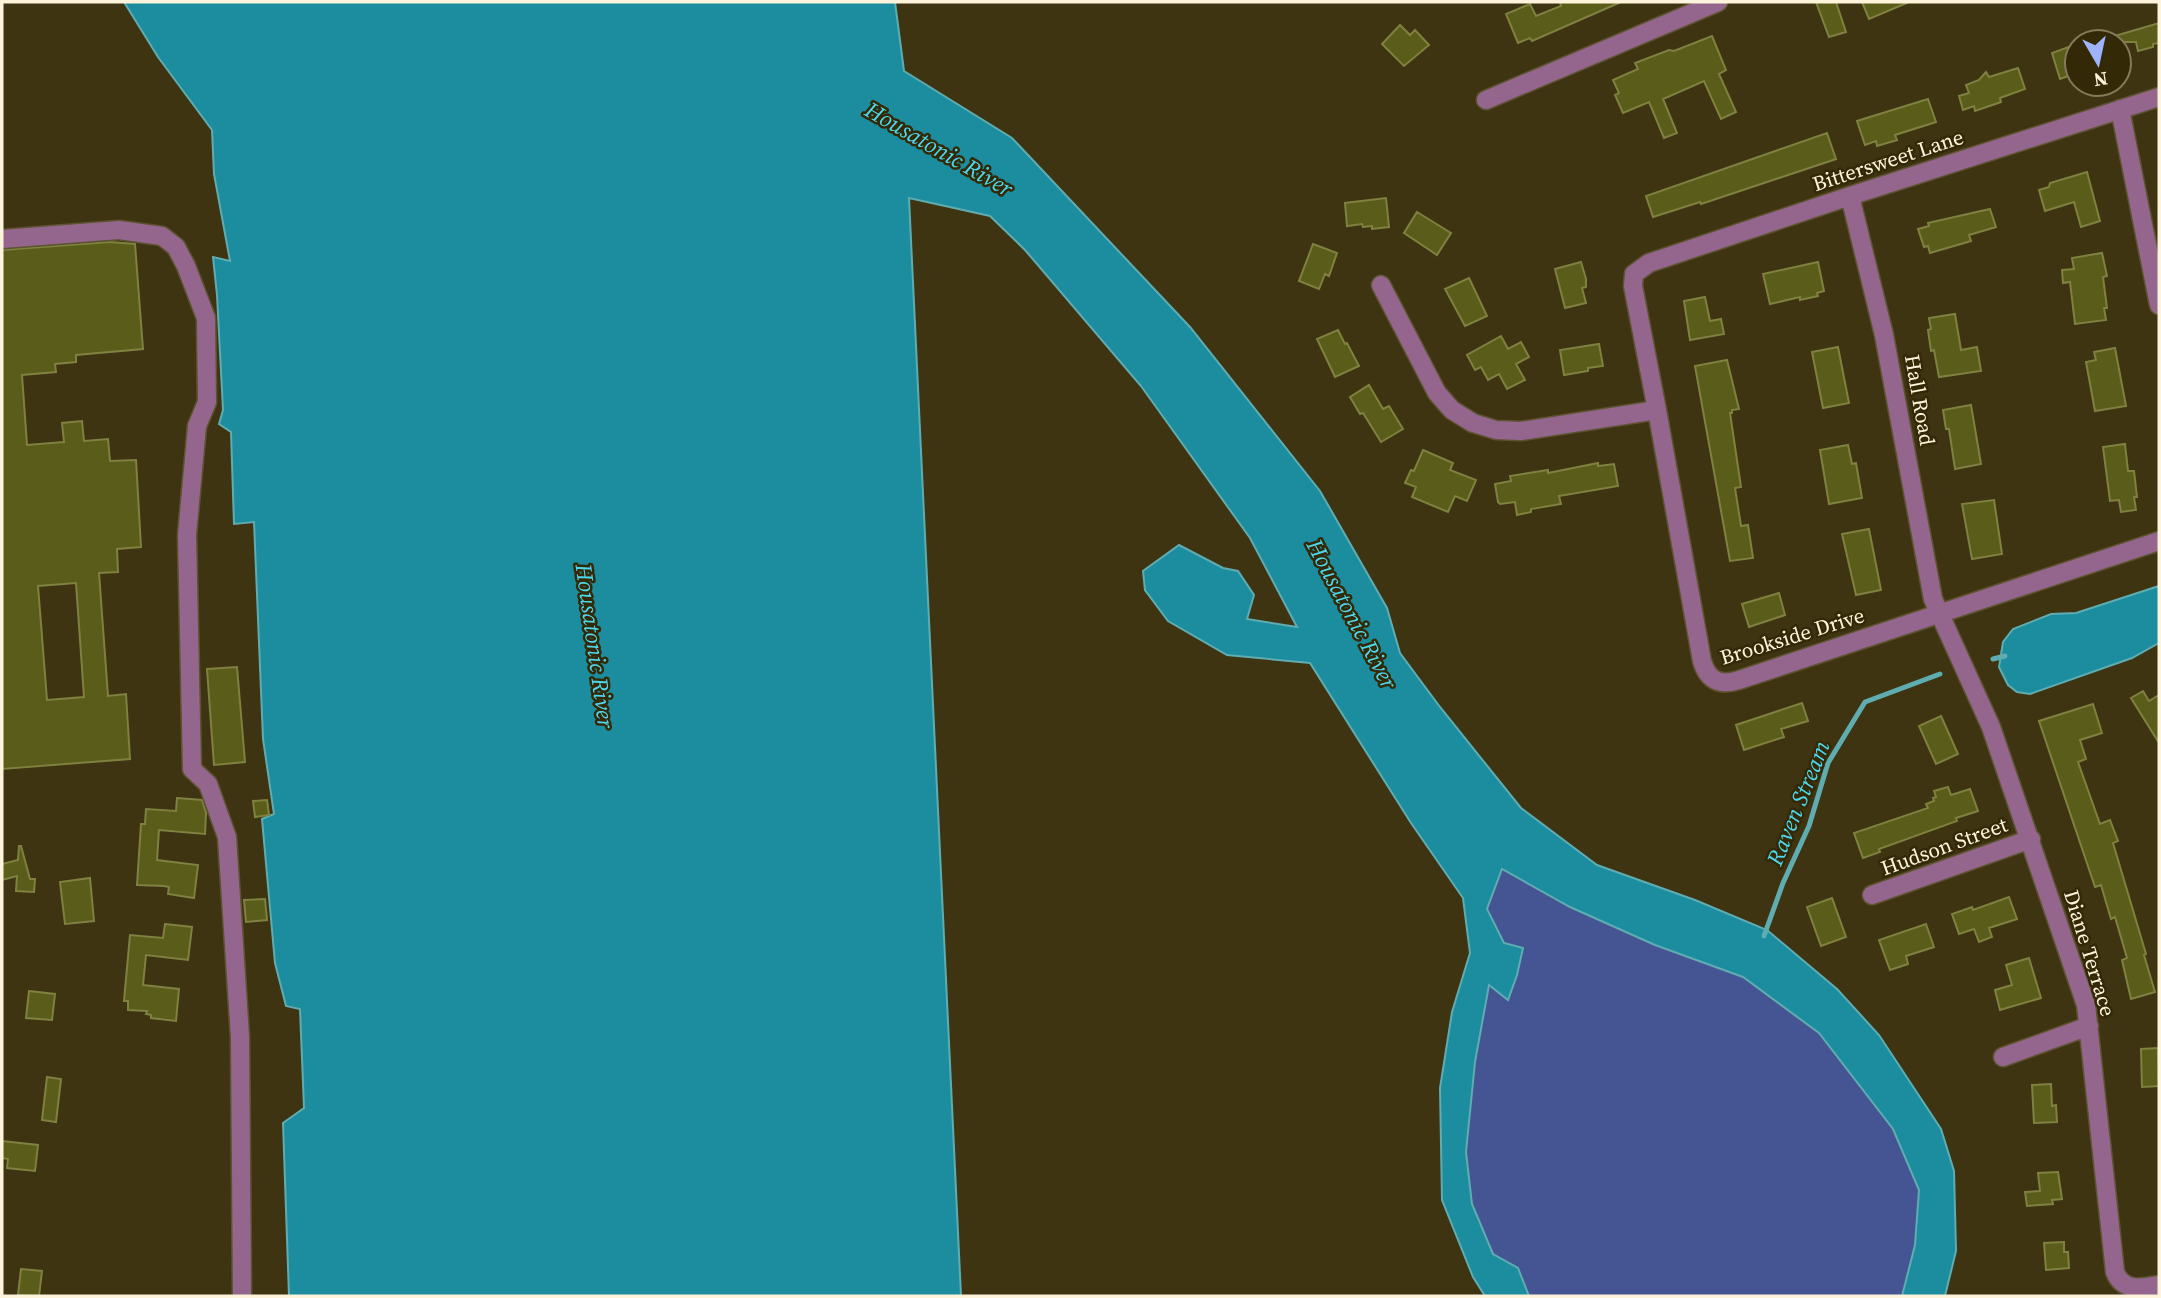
<svg xmlns="http://www.w3.org/2000/svg" width="2161" height="1298" viewBox="0 0 2161 1298" font-family="'Source Serif 4',serif">
  <style>
    .green { fill: #455594 }
    .water { fill: #1b8d9f; stroke: #5facb1; stroke-width: 2 }
    .lines { fill: none; stroke-linecap: round; stroke-linejoin: round }
    .stream { stroke: #5facb1; stroke-width: 5 }
    .building { fill: #5a5c19; stroke: #7e8140; stroke-width: 2; fill-rule: evenodd }
    .minor-casing { stroke: #5d5331; stroke-width: 21 }
    .minor { stroke: #94668e; stroke-width: 18 }
    .labels { text-anchor: middle; dominant-baseline: central; stroke-width: 5; stroke-linejoin: round; paint-order: stroke }
    .street-label { font-size: 21px; fill: #fdf4db; stroke: #342906 }
    .water-label { font-size: 23px; font-style: italic; fill: #4dd8ef; stroke: #342906 }
  </style>
  <rect width="100%" height="100%" fill="#3f3411"/>
  <path class="green" d="M1502,869L1570,907L1655,945L1743,977L1819,1033L1893,1129L1919,1190L1915,1245L1902,1296H1529L1518,1268L1493,1254L1472,1204L1466,1152L1475,1062L1489,984L1508,1000L1522,948L1504,943L1487,909Z"/>
  <path class="water" d="M124,2H895L904,71L1012,138L1190,327L1320,491L1387,608L1400,653L1440,707L1521,808L1597,865L1695,900L1767,930L1837,989L1879,1035L1941,1129L1954,1171L1956,1251L1945,1296H1902L1915,1245L1919,1190L1893,1129L1819,1033L1743,977L1655,945L1570,907L1502,869L1487,909L1504,943L1523,948L1517,975L1508,1000L1489,985L1475,1062L1466,1152L1472,1204L1493,1254L1518,1268L1529,1296H1485L1473,1277L1442,1200L1440,1088L1452,1012L1470,953L1463,898L1411,823L1310,663L1227,655L1168,621L1145,590L1143,571L1179,545L1223,568L1238,571L1254,595L1247,619L1297,627L1250,538L1141,386L1025,250L990,216L909,198L961,1296H289L283,1123L304,1108L300,1009L286,1006L275,963L262,819L274,814L263,739L254,522L234,524L231,432L219,424L223,410L217,295L213,257L230,261L214,174L212,130L158,57Z
    M2159,586V643L2132,658L2030,694L2017,692L2008,685L1999,667L2003,642L2013,629L2051,614L2076,613Z"/>
  <g class="lines">
    <path class="stream" d="M1993,659L2005,656
      M1764,936L1783,883L1809,826L1828,763L1865,702L1940,674"/>
  </g>
  <path class="building" d="M1560,2H1621L1532,41L1530,38L1518,43L1506,14L1530,4L1536,16L1561,6Z
    M1816,2H1836L1846,32L1829,37Z
    M1862,2H1909L1869,19Z
    M2159,23V43L2153,44V47L2138,51L2136,42H2109L2108,38Z
    M1400,25L1410,35L1415,30L1429,45L1404,66L1382,44Z
    M1712,36L1726,70L1719,74L1736,112L1721,119L1704,81L1663,99L1677,133L1664,138L1649,102L1623,113L1615,95L1619,93L1613,80L1638,69L1635,63L1669,50L1674,51Z
    M2077,44V73L2060,79L2052,53Z
    M2018,68L2025,89L2000,98L2001,102L1975,111L1974,106L1963,110L1959,96L1969,93L1966,85L1979,80L1986,72L1989,77Z
    M1928,99L1936,122L1895,135L1897,140L1877,146L1876,141L1865,145L1857,121Z
    M1827,133L1836,159L1701,204L1700,202L1653,217L1646,196Z
    M2087,172L2100,221L2081,227L2074,202L2045,211L2039,190L2049,187L2050,183Z
    M1386,198L1389,227L1372,229V226L1363,227L1362,224L1347,226L1345,203Z
    M1990,209L1996,227L1969,235L1971,241L1930,253L1928,246L1924,247L1918,229L1929,226L1928,223Z
    M1417,212L1451,233L1437,255L1404,233Z
    M110,242L135,244L143,349L76,355V362L55,364L56,372L22,375L27,445L64,442L62,423L82,421L84,441L108,439L110,461L136,460L141,547L117,549L118,572L99,573L108,696L126,694L130,759L2,769V250ZM76,583L84,697L47,700L38,586Z
    M1313,244L1337,253L1329,276L1325,274L1319,289L1299,281Z
    M2102,253L2107,276L2103,277L2107,308H2104L2106,320L2075,324L2070,282L2063,283L2062,270L2074,269L2072,258Z
    M1581,262L1586,279V287L1582,288L1586,303L1565,308L1555,269Z
    M1818,262L1824,291L1817,293L1818,296L1800,300V297L1770,304L1763,274Z
    M1469,278L1487,316L1465,326L1445,289Z
    M1705,297L1710,321L1721,319L1724,334L1690,340L1684,301Z
    M1955,314L1961,350L1977,347L1981,371L1939,377L1934,350L1931,351L1928,330L1931,329L1929,318Z
    M1338,330L1345,344L1347,343L1359,366L1335,377L1317,339Z
    M1501,336L1508,349L1521,342L1529,357L1516,364L1525,380L1507,389L1499,374L1488,380L1481,367L1475,370L1467,355Z
    M1599,344L1603,366L1588,368V371L1564,375L1560,350Z
    M1838,347L1849,403L1823,408L1812,352Z
    M2115,348L2126,406L2095,411L2086,362L2096,360L2094,352Z
    M1727,360L1739,409L1732,410V413H1730L1741,487L1735,488L1741,526L1748,525L1753,558L1730,561L1695,366Z
    M1369,385L1383,409L1389,406L1403,429L1381,442L1363,413L1360,414L1350,397Z
    M1971,405L1981,464L1955,469L1949,429H1946L1943,410Z
    M2125,444L2128,471H2134L2137,497H2134L2136,510L2121,512L2119,500L2110,501L2103,447Z
    M1848,445L1852,464L1856,463L1862,498L1829,504L1820,450Z
    M1423,450L1453,463L1450,470L1476,480L1467,501L1455,496L1448,512L1412,497L1416,487L1405,483L1411,470L1414,471Z
    M1598,463V466L1614,464L1618,486L1559,496L1561,504L1531,509V512L1517,515L1515,502L1500,504L1498,502L1495,484L1511,481L1510,476L1548,470V473Z
    M1994,500L2002,554L1972,559L1962,504Z
    M1869,529L1881,590L1856,595L1842,534Z
    M1779,593L1785,615L1749,627L1742,604Z
    M237,667L245,762L214,765L207,669Z
    M2143,691L2149,701L2159,695V743L2131,698Z
    M1802,703L1808,721L1781,729L1784,737L1744,750L1736,725Z
    M2093,704L2102,733L2080,740L2086,759L2078,762L2100,824L2110,820L2118,841L2113,843L2146,954L2144,955L2155,992L2131,999L2122,960L2127,958L2115,917L2111,919L2101,885L2095,887L2039,721Z
    M1941,716L1958,754L1936,764L1919,726Z
    M1948,787L1951,795L1970,789L1978,811L1956,818L1957,821L1879,849L1880,852L1863,858L1854,833L1928,808L1926,804L1934,801L1933,798L1936,797L1934,791Z
    M177,798L202,800L206,813L205,834L159,830L157,860L198,865L194,898L168,894L169,887L164,886L137,885L141,824H145L146,809L176,811Z
    M267,800L269,815L255,817L253,801Z
    M19,846H21L30,879H35L34,892L16,891L17,876L2,880V864L18,860Z
    M90,878L94,921L65,924L60,882Z
    M2009,897L2017,919L1989,928L1992,937L1979,942L1974,929L1959,934L1952,914L1972,907L1973,910Z
    M1832,898L1846,937L1821,946L1807,907Z
    M265,899L267,920L246,922L244,900Z
    M165,924L192,927L188,960L146,955L143,985L179,989L176,1021L151,1018V1015L146,1014L147,1011L128,1010V1001H124L130,935L163,938Z
    M1926,924L1934,947L1906,956L1908,964L1890,970L1879,940Z
    M2029,958L2041,998L2000,1010L1995,990L2012,985L2006,965Z
    M29,991L55,994L52,1020L26,1018Z
    M2158,1048L2159,1086L2142,1087L2141,1049Z
    M47,1077L61,1079L56,1122L42,1120Z
    M2051,1084L2052,1106L2056,1105L2057,1122L2034,1123L2032,1085Z
    M2,1141L38,1145L35,1171L7,1168L8,1159L2,1158Z
    M2058,1172L2062,1199L2052,1200L2053,1204L2027,1206L2025,1192L2040,1191L2038,1173Z
    M2064,1242V1252H2068L2069,1268L2046,1270L2044,1243Z
    M21,1269L42,1271L39,1296L18,1295Z"/>
  <g class="lines">
    <defs>
      <path id="minor" d="M2159,97L1850,196L1649,263L1634,274L1633,286L1657,410L1702,661C1708,681 1720,686 1739,680L2159,541
        M1486,100L1718,2
        M2120,109L2159,305
        M1850,196L1884,335L1933,599L1991,727L2086,1005L2115,1272C2123,1292 2141,1288 2159,1285
        M2,239L119,230L162,236L176,247L186,266L206,318L207,402L197,426L187,535L192,769L208,784L227,837L240,1037L242,1296
        M1381,285L1437,393L1452,410L1473,423L1496,430L1521,431L1657,410
        M1872,895L2031,839
        M2003,1057L2089,1026"/>
    </defs>
    <use href="#minor" class="minor-casing"/>
    <use href="#minor" class="minor"/>
  </g>
  <g class="labels">
    <g class="street-label">
      <text transform="translate(1888 160) rotate(-18)">Bittersweet Lane</text>
      <text transform="translate(1920 400) rotate(80)">Hall Road</text>
      <text transform="translate(1792 636) rotate(-17)">Brookside Drive</text>
      <text transform="translate(1944 846) rotate(-20)">Hudson Street</text>
      <text transform="translate(2090 953) rotate(73)">Diane Terrace</text>
    </g>
    <g class="water-label">
      <text transform="translate(939 149) rotate(30)">Housatonic River</text>
      <text transform="translate(1352 614) rotate(62)">Housatonic River</text>
      <text transform="translate(595 646) rotate(82)">Housatonic River</text>
      <text transform="translate(1798 803) rotate(-68)">Raven Stream</text>
    </g>
  </g>
  <rect width="2161" height="1298" fill="none" stroke="#fdf4db" stroke-width="7"/>
  <g transform="translate(2098 63) rotate(171)"><circle r="33" fill="#342906" stroke="#847a5b" stroke-width="2"/>
  <path d="M0-5L12 26L0 18L-12 26Z" fill="#9eb4fd"/>
  <text y="-10" font-size="19" font-weight="bold" text-anchor="middle" fill="#fdf4db">N</text>
  </g>
</svg>
